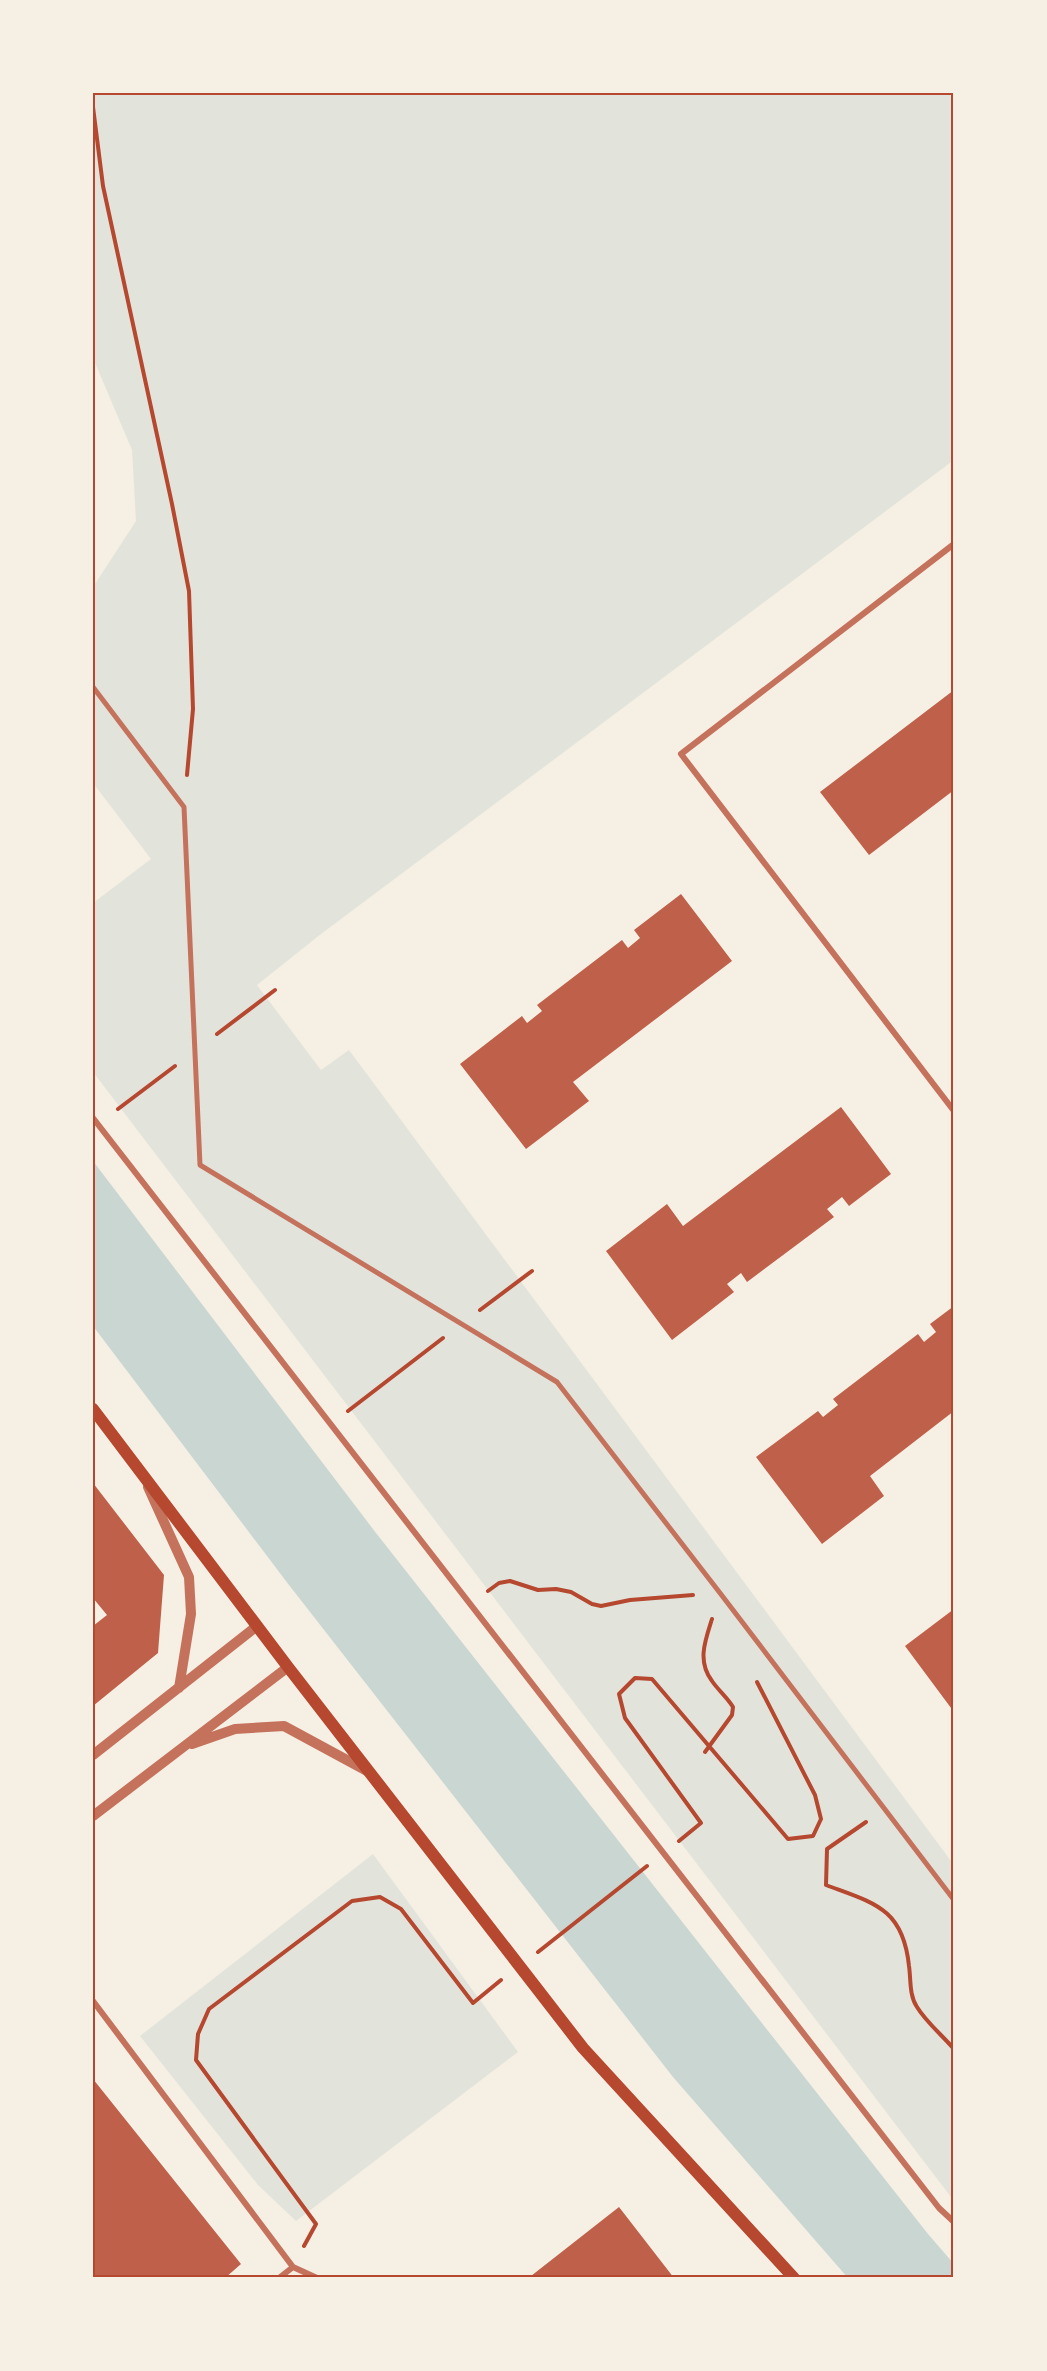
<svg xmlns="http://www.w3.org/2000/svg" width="1047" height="2371" viewBox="0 0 1047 2371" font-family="Bitter,serif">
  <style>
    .green { fill: #e2e4dc }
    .water { fill: #c9d6d2 }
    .building { fill: #bf614a }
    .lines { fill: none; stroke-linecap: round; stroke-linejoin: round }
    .path { stroke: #b5482f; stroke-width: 4 }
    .pedestrian { stroke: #c5725c; stroke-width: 5 }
    .minor { stroke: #c5725c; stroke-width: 6 }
    .tertiary { stroke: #c5725c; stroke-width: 10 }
    .secondary { stroke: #b5482f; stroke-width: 12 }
    .neatline { fill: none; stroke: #b5482f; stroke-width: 2 }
  </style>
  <rect width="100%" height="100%" fill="#f6efe4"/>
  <path class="green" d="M93,93H954V460L321,934L257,985L321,1070L349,1050L954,1865V2201L93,1072V903L151,859L93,783V587L136,521L132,450L93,358Z
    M373,1854L518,2052L296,2221L258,2185L140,2036Z"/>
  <path class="water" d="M93,1161L376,1533L928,2234L954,2264V2278H848L673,2077L289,1585L93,1326Z"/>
  <path class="building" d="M954,690V790L869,855L820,792Z
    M681,894L732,961L573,1082L589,1101L526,1149L460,1064L522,1016L527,1023L542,1011L537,1005L622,940L628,948L640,938L634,930Z
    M841,1107L891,1174L849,1206L842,1197L827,1209L834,1217L747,1282L741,1273L727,1284L734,1292L672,1340L606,1251L667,1204L683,1226Z
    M954,1306V1411L870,1476L884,1496L822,1544L756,1457L818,1411L823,1417L838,1405L833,1399L918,1334L924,1342L936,1332L930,1324Z
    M93,1483L164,1575L158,1653L93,1706V1626L107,1615L93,1598Z
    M954,1609V1712L905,1646Z
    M93,2079L241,2264L225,2278H93Z
    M619,2207L674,2278H533L531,2276Z"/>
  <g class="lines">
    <path class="path" d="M93,107L103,186L172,504L189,591L193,709L187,775
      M217,1034L275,990
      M118,1109L175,1066
      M480,1310L532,1271
      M348,1411L443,1338
      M488,1591L499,1583L510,1581L538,1590L556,1589L571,1592L592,1604L601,1606L630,1600L693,1595
      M705,1752L732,1715L733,1707C727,1697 718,1690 712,1681C697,1661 705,1641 712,1619
      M866,1822L827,1849L826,1885C874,1903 903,1908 909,1966C911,1979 909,1995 917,2007C926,2022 942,2035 954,2049
      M679,1841L701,1823L625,1718L619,1694L635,1678L652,1679L788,1839L813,1836L821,1819L815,1795L757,1682
      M538,1952L647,1866
      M304,2246L316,2224L196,2060L198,2034L209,2009L352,1901L380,1897L401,1909L473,2003L501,1980"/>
    <path class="pedestrian" d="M93,687L184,807L200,1165L557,1382L720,1593L954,1900"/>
    <path class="minor" d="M954,544L681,754L954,1111
      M93,1118L939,2208L954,2222
      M93,2001L293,2267L317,2278
      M279,2278L293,2267"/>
    <path class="tertiary" d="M148,1487L189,1577L191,1614L179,1688
      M192,1744L235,1729L284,1726L369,1772
      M93,1755L257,1626
      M93,1816L288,1667"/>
    <path class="secondary" d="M93,1409L288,1667L583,2048L794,2278"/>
  </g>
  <rect width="1047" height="2371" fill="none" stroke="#f6efe4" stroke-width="189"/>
  <rect x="94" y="94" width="858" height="2182" class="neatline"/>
</svg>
